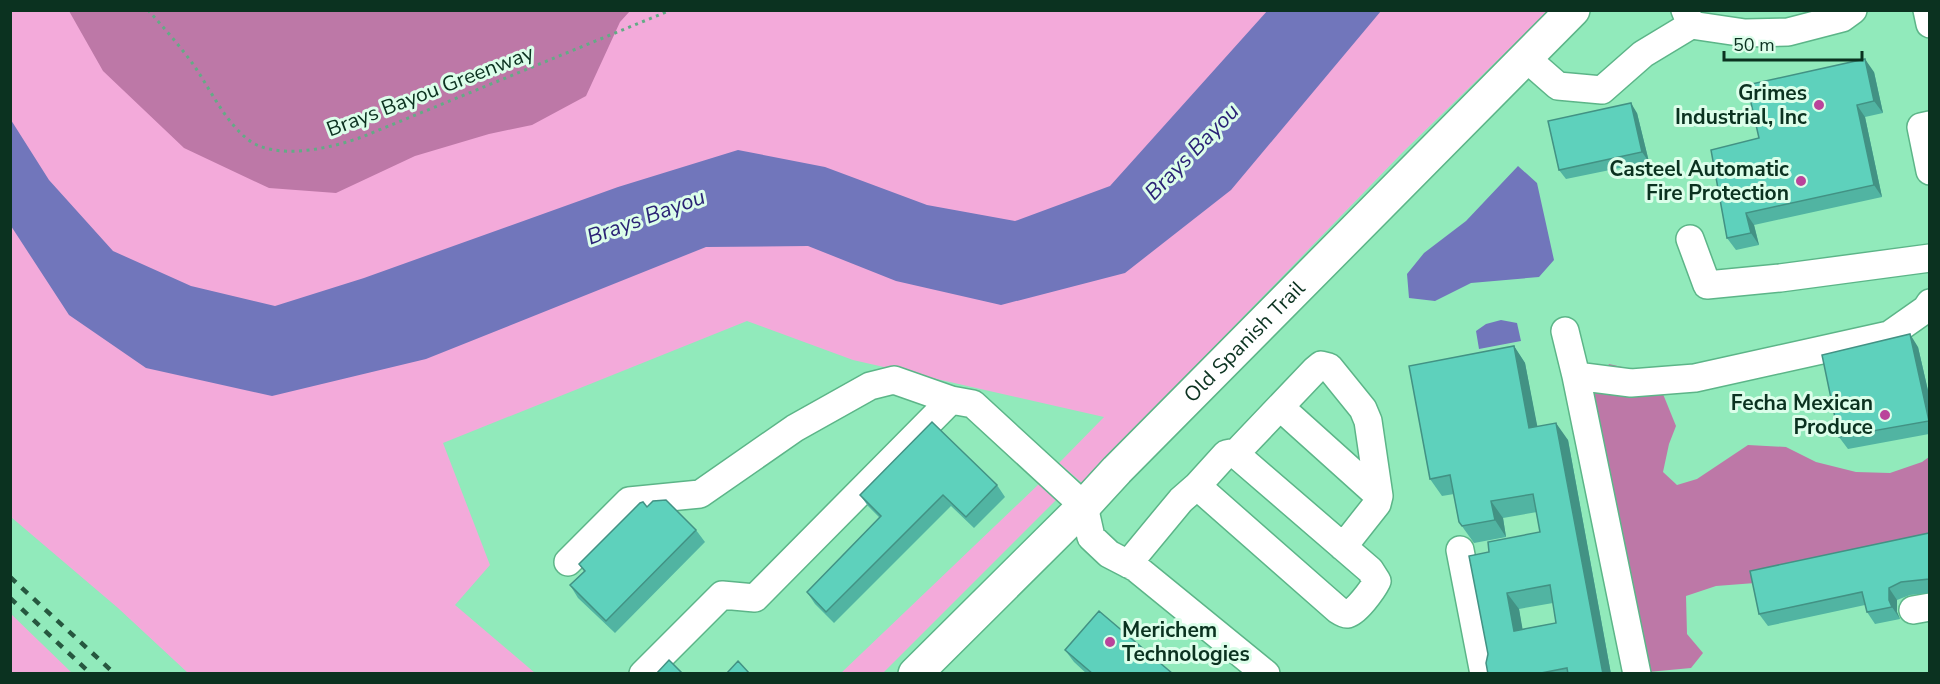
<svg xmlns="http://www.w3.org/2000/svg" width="1940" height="684" viewBox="0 0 1940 684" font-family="'Nunito Sans',sans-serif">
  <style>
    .green { fill: #f3aada }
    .forest { fill: #bd78a7 }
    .water { fill: #7176bb }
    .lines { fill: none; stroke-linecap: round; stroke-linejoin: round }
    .minor-casing { stroke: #5cb588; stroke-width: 30 }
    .major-casing { stroke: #5cb588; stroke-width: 36 }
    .path { stroke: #63ab86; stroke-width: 3; stroke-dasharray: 3 4.5; stroke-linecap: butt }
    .minor { stroke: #fff; stroke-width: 27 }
    .major { stroke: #fff; stroke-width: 33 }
    .rail { stroke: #26573f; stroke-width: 4.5; stroke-dasharray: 8 8; stroke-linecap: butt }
    .wall { fill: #51b4a2; fill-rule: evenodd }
    .shaded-wall { fill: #429284 }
    .building { fill: #5ed1bc; stroke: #429284; stroke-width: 1.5; fill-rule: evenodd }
    .poi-dot { fill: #ba449b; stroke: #dcfeea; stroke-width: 2 }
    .labels { text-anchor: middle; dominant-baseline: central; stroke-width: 6; stroke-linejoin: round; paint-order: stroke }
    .street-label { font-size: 21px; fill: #0b3220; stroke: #dcfeea }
    .poi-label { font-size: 21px; font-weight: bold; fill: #0b3220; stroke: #dcfeea; text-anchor: end }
    .water-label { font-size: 22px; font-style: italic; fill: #2b2376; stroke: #dcfeea }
  </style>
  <rect width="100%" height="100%" fill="#91eabb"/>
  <path class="green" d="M11,11H1548L1403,152L1082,483L1059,463L1104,417L853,360L747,321L443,443L490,565L455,605L535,673H188L118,608L11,517Z
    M1040,483L1057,499L883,673L840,674Z
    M11,614L72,673H11Z"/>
  <path class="forest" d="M69,11H630L620,22L586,96L532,125L489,134L415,156L336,193L269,188L184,148L103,71Z
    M1609,364L1639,371L1663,394L1676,426L1669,444L1663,472L1677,485L1697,479L1748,445L1786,447L1816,462L1856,472L1890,473L1922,462L1929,457V545L1755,583L1716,586L1686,596L1687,634L1703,653L1691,668L1648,672L1589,400Z"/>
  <path class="water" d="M1268,10L1381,11L1231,190L1125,273L1001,305L896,281L808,246L706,247L426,359L272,396L146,368L69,315L11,226V120L49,180L113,251L191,286L275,306L364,278L618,187L738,150L825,167L927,205L1015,221L1110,186Z
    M1518,166L1537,183L1554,260L1539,277L1471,283L1435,301L1409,298L1407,274L1424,253L1466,221Z
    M1501,320L1517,323L1521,341L1479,349L1476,331L1486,324Z"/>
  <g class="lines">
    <defs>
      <path id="minor" d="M1927,10L1930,24
        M1691,25L1745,33L1788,32L1842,18L1853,10
        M1526,58L1558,86L1602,90L1643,54L1691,25L1685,10
        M1930,125L1921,127L1930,171
        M1690,239L1707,285L1780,278L1930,258
        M1565,331L1576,376
        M1280,407L1379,496
        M1235,454L1315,370L1321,365L1329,367L1363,409L1368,421L1379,496L1377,504L1343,547
        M1460,550L1484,674
        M568,562L629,501L700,494L795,428L870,386L894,380L951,400L973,404L1084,506L1091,537L1109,554L1136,568L1266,674
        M1128,564L1181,500L1197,486L1226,454L1231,453L1239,457L1370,570L1377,581C1373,589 1356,613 1347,614C1344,614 1341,612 1338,610L1197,486
        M1913,610L1930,607
        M643,674L722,595L755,598L951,400
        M1637,674L1576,376L1631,383L1695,378L1889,335L1926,309L1930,303"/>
      <g id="major">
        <path id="s1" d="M915,674L1084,506L1117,470L1573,10"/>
      </g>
    </defs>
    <use href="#minor" class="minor-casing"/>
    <use href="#major" class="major-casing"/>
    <path class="path" d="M148,10C164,28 181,47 195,67C211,91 224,119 246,138C274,162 332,148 362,137L671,10"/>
    <use href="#minor" class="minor"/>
    <use href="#major" class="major"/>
    <path class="rail" d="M10,577L115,674
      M10,598L91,674"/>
  </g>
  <path class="wall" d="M1874,72L1883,113L1865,117L1882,197L1754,225L1759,245L1736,250L1727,238L1759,138Z
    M1637,113L1649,162L1566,179L1559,170Z
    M1514,346L1525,363L1537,427L1568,440L1611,674H1488V654L1489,552L1540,532L1537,512L1503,518L1506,537L1474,543L1459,522L1454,494L1442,496L1430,479ZM1553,603L1556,623L1522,629L1519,609Z
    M1918,347L1929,395V434L1848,449L1839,437Z
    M997,485L1005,497L974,528L951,506L834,623L815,604L807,592L880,518L868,506L860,495Z
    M647,507L696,530L705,542L615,633L578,598L570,585L584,571L579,564Z
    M1929,533V593L1910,595L1897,600V612L1900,619L1875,624L1867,612L1865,605L1768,626L1759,614Z
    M1065,650L1173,674H1087L1074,662Z"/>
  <path class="shaded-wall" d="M1865,59L1874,72L1883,113L1874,101Z
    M1631,103L1637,113L1649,162L1642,152Z
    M1857,105L1865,117L1882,197L1874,185Z
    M1746,213L1754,225L1759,245L1751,233Z
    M1910,334L1918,347L1929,395V420Z
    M1514,346L1525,363L1541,445L1529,428Z
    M1556,423L1568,440L1611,674H1603Z
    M1491,501L1503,518L1506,537L1495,520Z
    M1889,588L1897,600V612L1900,619L1892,607L1889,600Z
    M1507,593L1519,609L1526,648L1514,631Z"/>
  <path class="building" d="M1865,59L1874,101L1857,105L1874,185L1746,213L1751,233L1727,238L1711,150L1759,138L1747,85Z
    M1631,103L1642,152L1559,170L1548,121Z
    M1910,334L1929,421L1839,437L1822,355Z
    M1514,346L1529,428L1556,423L1603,674H1568L1567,668L1536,674H1488L1486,663L1488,654L1469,556L1489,552L1488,542L1540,532L1533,494L1491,501L1495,520L1462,526L1459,522L1450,475L1430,479L1409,366ZM1550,585L1556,623L1514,631L1507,593Z
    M932,422L997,485L966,517L943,495L826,612L807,592L881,516L860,495Z
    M666,500L696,530L606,621L570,585L585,571L579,564L640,503L643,502L647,507L653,501Z
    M1929,533V579L1901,582L1889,588V600L1892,607L1867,612L1862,592L1759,614L1750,571Z
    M1099,611L1173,674H1093L1065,650Z
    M669,660L683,674H656Z
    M738,661L750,674H726Z"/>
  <g class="poi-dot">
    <circle cx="1819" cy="105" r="6"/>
    <circle cx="1801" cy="181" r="6"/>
    <circle cx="1885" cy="415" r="6"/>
    <circle cx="1110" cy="642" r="6"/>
  </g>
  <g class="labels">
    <g class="street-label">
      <text transform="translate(430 91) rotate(-21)">Brays Bayou Greenway</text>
      <text stroke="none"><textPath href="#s1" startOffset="468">Old Spanish Trail</textPath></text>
    </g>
    <g class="poi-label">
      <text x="1807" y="93">Grimes<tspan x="1807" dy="24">Industrial, Inc</tspan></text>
      <text x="1789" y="169">Casteel Automatic<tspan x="1789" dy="24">Fire Protection</tspan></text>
      <text x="1873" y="403">Fecha Mexican<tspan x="1873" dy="24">Produce</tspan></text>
      <text x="1122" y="630" text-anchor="start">Merichem<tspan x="1122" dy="24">Technologies</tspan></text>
    </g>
    <g class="water-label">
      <text transform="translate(1192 152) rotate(-46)">Brays Bayou</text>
      <text transform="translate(646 217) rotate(-20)">Brays Bayou</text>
    </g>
  </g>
  <rect width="1940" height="684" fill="none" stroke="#0b3220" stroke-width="24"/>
  <path d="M1724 51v9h138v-9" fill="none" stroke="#0b3220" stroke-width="3"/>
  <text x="1733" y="51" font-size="18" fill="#0b3220" stroke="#dcfeea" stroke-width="4.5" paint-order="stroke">50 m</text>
</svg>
